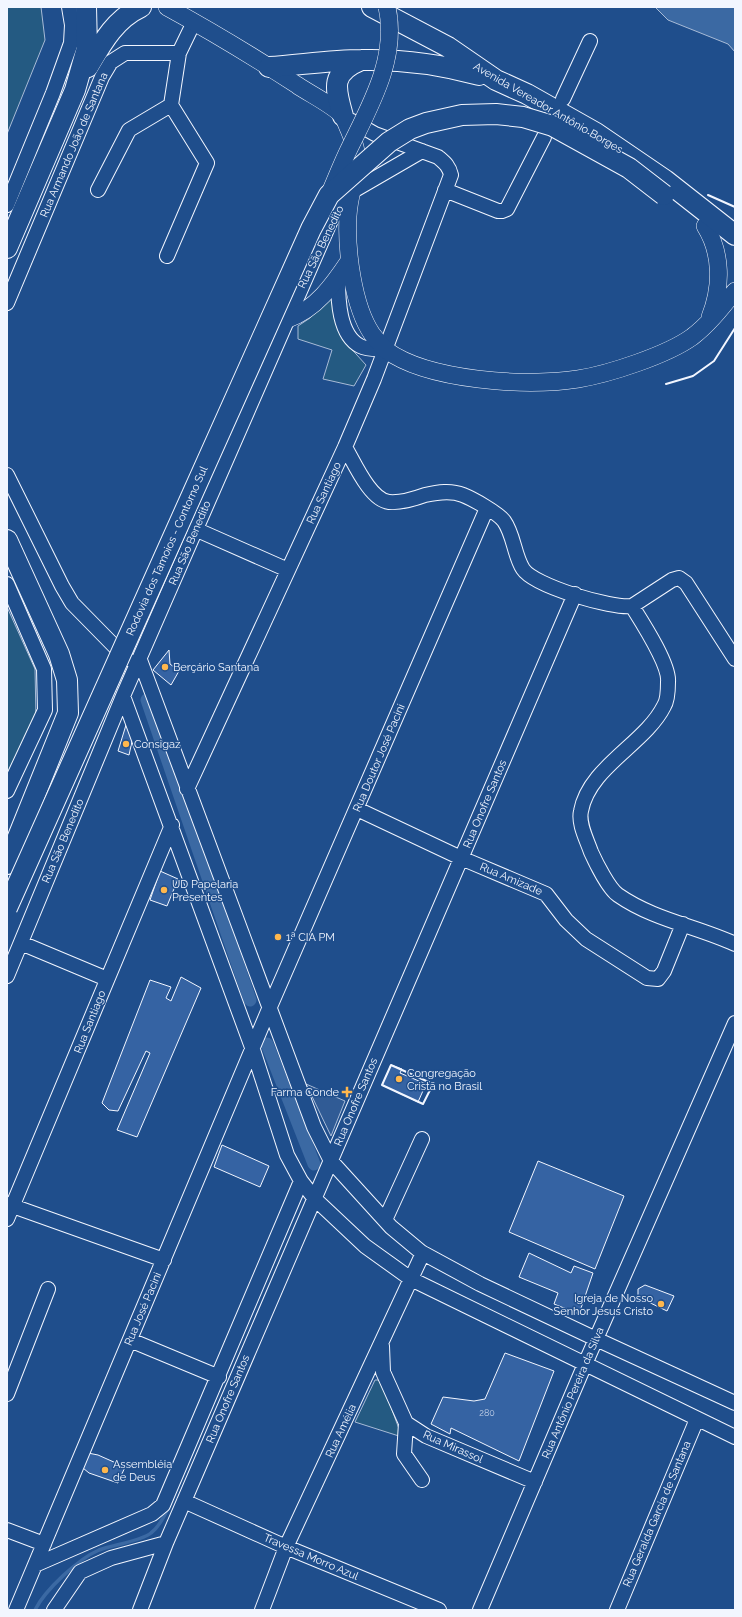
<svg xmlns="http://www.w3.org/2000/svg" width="742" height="1617" viewBox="0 0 742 1617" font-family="Raleway,sans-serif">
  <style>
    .green { fill: #245a82; stroke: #a8bbd7 }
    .parking { fill: #305b95; stroke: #a8bbd7 }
    .water { fill: #3b69a3; stroke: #a8bbd7 }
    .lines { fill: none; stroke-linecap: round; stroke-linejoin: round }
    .stream { stroke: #3b69a3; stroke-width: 3.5 }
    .canal { stroke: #3b69a3; stroke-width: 13 }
    .building { fill: #3563a3; stroke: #f2f6ff }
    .minor-casing { stroke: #f2f6ff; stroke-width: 16 }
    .major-casing { stroke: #f2f6ff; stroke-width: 18 }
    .highway-casing { stroke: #f2f6ff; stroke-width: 22 }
    .minor { stroke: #1f4e8c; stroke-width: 14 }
    .major { stroke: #1f4e8c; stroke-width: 17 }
    .highway { stroke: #1f4e8c; stroke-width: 20 }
    .major-bridge-casing { stroke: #f2f6ff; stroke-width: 18; stroke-linecap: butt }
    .highway-bridge-casing { stroke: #f2f6ff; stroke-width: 22; stroke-linecap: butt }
    .major-bridge { stroke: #1f4e8c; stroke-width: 17 }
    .highway-bridge { stroke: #1f4e8c; stroke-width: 20 }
    .wall { stroke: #f2f6ff; stroke-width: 2 }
    .poi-dot { fill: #ffb74d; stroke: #1f4e8c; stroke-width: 1.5 }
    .labels { text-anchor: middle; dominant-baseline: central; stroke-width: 3; stroke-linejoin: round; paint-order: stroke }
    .number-label { font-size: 9px; fill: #c3d1e8 }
    .street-label { font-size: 11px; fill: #f2f6ff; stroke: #1f4e8c }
    .poi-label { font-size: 11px; fill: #f2f6ff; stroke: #1f4e8c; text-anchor: start }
  </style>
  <rect width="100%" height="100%" fill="#1f4e8c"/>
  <path class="green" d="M7,7H41L45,40L7,134Z
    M335,286L347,344L366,365L354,386L323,379L332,350L298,339V326L310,318Z
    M7,607L35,669L36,718L7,779Z
    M375,1380H381L402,1437L355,1422Z"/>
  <path class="parking" d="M306,1084L345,1101L331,1136Z"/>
  <path class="water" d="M655,7H735V52L728,44L668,20Z"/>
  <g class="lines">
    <path class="stream" d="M35,1610C45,1590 78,1559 99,1550C112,1545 142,1541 151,1533C159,1527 164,1517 168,1508"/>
    <path class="canal" d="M147,700L250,1000
      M267,1044L314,1164"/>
  </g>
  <path class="building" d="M169,650L170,664L179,671L171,685L153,670Z
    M126,725L133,737L129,755L118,751Z
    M160,871L178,879L167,906L150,900Z
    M181,977L201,988L137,1137L117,1130L150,1053L146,1051L118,1111L109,1110L102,1103L150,980L171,987L166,998L171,1001Z
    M391,1065L402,1069L400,1073L426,1084L418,1102L382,1085Z
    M222,1145L269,1166L260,1187L214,1167Z
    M538,1161L624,1196L595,1269L509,1232Z
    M529,1253L571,1273L574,1266L593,1273L579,1314L554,1304L558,1293L519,1277Z
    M645,1285L674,1296L667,1311L638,1297V1289Z
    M505,1353L554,1371L519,1461L451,1428L450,1434L431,1424L443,1397L474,1401L485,1399Z
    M88,1453L98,1455L125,1467L118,1483L89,1473L83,1468Z"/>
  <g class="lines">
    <defs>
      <path id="minor" d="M563,99L590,41
        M98,190L129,130L171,105
        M445,190L498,211H502L507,209L544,137
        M7,205L53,93L71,43L72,25L69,7
        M167,256L207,163L171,105L179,53
        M338,279C338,300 339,335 360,346C368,350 377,349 385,349
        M7,303L102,77L111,62L125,53H179L194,22
        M345,447C354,462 370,500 389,502C401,503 414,499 425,495C438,492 451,490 463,495C473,499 498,513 504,521C514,535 514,555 523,569C534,586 612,609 632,606C642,622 670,665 668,682C668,689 668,700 664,706C645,744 589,767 581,811C578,824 587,840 591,852C596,863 609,889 618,895C654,920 696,926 735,944
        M7,475L62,586L72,603L127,659
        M195,529L288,570
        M7,584L44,669L45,710L7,791
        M632,606L672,580L679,578L686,583L735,659
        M140,660L314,1127L331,1161L391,1227L421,1252L480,1284L596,1339L735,1403
        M123,696L253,1050L287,1155L301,1181L315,1199L365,1246L411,1279L735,1437
        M187,789L345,447L374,379L451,175C449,166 445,163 438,157L375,134L352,121
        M357,809L461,858L546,894L566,920L586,939L647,978L658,979L664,971L683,924
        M21,943L107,979
        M7,976L123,696L335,211L353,191L422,151
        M7,1204L164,1260
        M7,1219L172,825
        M385,1220L422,1139
        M130,1340L219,1377
        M382,1346L383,1372L406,1423L426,1436L535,1482
        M7,1394L48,1289
        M406,1423L404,1454L422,1480
        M184,1501L286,1547L439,1610
        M7,1530L44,1544
        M35,1565L152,1514L163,1505L301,1181
        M16,1610L269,1009L487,508
        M54,1610L80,1572L111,1558L166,1543
        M140,1610L166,1543L575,594
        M262,1610L286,1547L423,1253
        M480,1610L585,1364L735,1023
        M617,1610L697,1419"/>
      <path id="major" d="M167,7C211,31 254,57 297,85C310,94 331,104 342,115C345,119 347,126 349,130C367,170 350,179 348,216C346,250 353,306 372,334C376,339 381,346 386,350C428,381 527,387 578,379C609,374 667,355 692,337C709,324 722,307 735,291
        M705,226C722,253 722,287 710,317
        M288,319C316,309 333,285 349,261"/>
      <path id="highway" d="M372,7L448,47L496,80L527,94L596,133L665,180L735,235
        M88,67C102,43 115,19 141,7
        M269,67C300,65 331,60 361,60C401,59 440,64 479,75
        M343,116C335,88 330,73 361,60
        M7,248L75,90L87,48L86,7
        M7,540L59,654L67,680L68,713L7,864"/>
    </defs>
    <use href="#minor" class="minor-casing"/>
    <use href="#major" class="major-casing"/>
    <use href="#highway" class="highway-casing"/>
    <use href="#minor" class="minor"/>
    <use href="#major" class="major"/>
    <use href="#highway" class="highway"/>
    <defs>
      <path id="major-bridge" d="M329,195C336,179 342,163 350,147C371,104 398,57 387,7"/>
      <path id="highway-bridge" d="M7,908L311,229L329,195L389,142L410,129L426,123L462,115L496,114L523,117L553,126L629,168L664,195"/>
    </defs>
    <use href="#major-bridge" class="major-bridge-casing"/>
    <use href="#highway-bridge" class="highway-bridge-casing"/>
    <use href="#major-bridge" class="major-bridge"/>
    <use href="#highway-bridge" class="highway-bridge"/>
    <path class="wall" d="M708,195L735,207
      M666,384L693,376L714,361L735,328
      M391,1065L433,1084L423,1104L382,1085Z"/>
  </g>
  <g class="poi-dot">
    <circle cx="165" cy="667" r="4"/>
    <circle cx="126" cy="744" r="4"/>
    <circle cx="164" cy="890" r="4"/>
    <circle cx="278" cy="937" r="4"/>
    <circle cx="399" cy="1079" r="4"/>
    <path d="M345 1086h4v4h4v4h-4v4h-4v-4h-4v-4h4z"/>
    <circle cx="661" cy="1304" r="4"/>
    <circle cx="105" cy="1470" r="4"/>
  </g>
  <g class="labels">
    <g class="number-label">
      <text x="487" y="1413">280</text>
    </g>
    <g class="street-label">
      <text transform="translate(548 108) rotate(30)">Avenida Vereador Antônio Borges</text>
      <text transform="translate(74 145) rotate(-67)">Rua Armando João de Santana</text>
      <text transform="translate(321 247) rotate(-64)">Rua São Benedito</text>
      <text transform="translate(324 493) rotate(-65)">Rua Santiago</text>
      <text transform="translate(190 543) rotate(-67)">Rua São Benedito</text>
      <text transform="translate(167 551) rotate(-66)">Rodovia dos Tamoios - Contorno Sul</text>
      <text transform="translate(379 758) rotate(-67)">Rua Doutor José Pacini</text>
      <text transform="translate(485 804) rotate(-67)">Rua Onofre Santos</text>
      <text transform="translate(63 841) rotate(-67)">Rua São Benedito</text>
      <text transform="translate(511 879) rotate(23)">Rua Amizade</text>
      <text transform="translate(90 1022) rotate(-68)">Rua Santiago</text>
      <text transform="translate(356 1102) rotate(-67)">Rua Onofre Santos</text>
      <text transform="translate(143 1309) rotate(-67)">Rua José Pacini</text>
      <text transform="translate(573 1393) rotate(-67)">Rua Antônio Pereira da Silva</text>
      <text transform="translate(228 1399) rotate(-67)">Rua Onofre Santos</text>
      <text transform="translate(341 1431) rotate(-65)">Rua Amélia</text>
      <text transform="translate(453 1447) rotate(24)">Rua Mirassol</text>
      <text transform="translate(657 1514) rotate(-67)">Rua Geralda Garcia de Santana</text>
      <text transform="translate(311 1557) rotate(23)">Travessa Morro Azul</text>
    </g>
    <g class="poi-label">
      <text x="173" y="667">Berçário Santana</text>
      <text x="134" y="744">Consigaz</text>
      <text x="172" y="884">UD Papelaria<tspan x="172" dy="13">Presentes</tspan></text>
      <text x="286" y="937">1ª CIA PM</text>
      <text x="407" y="1073">Congregação<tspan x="407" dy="13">Cristã no Brasil</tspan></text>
      <text x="339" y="1092" text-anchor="end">Farma Conde</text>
      <text x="653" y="1298" text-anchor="end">Igreja de Nosso<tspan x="653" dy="13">Senhor Jesus Cristo</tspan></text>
      <text x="113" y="1464">Assembléia<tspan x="113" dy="13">de Deus</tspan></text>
    </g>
  </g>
  <rect width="742" height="1617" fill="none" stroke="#f2f6ff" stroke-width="16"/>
</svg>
